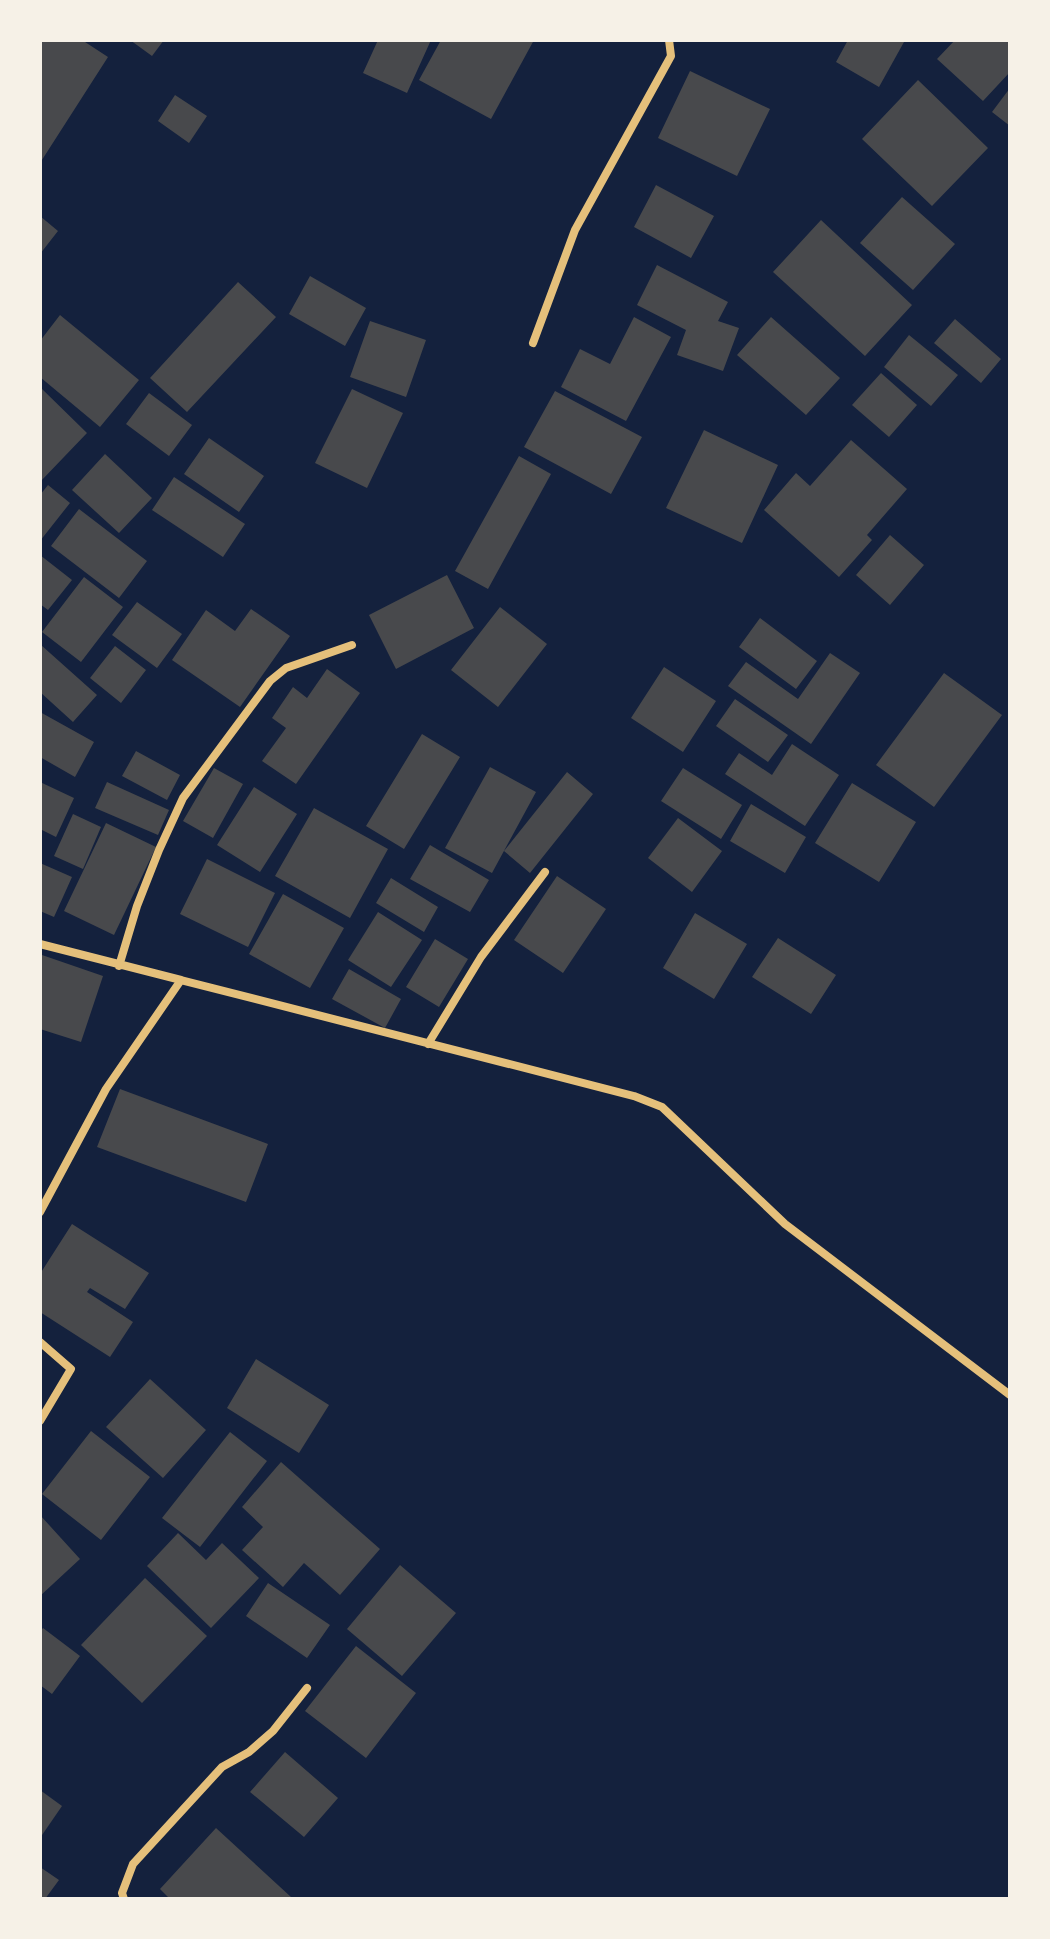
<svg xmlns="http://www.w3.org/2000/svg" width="1050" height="1939" viewBox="0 0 1050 1939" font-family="Commissioner,sans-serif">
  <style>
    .building { fill: #48494c }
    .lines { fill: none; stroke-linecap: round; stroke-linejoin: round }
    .minor { stroke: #e5c07b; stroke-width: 8 }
  </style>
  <rect width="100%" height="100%" fill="#14213d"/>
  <path class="building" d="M40,40H82L108,57L40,163Z
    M130,40H164L152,56Z
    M378,40H431L407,93L363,73Z
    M441,40L484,42L485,40H534L491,119L419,80Z
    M848,40H899L904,42L879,87L836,62Z
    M955,40H1007L1010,43V72L983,101L937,59Z
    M690,71L770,109L737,176L658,138Z
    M918,80L988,148L932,206L862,139Z
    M1010,88V126L992,112Z
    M175,95L207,116L189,143L158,121Z
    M656,185L714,216L691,258L634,227Z
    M902,197L955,244L913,290L860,243Z
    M40,216L58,231L40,254Z
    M821,220L912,305L865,356L773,272Z
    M657,265L728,302L718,321L739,328L723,371L677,355L686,330L637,305Z
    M310,276L366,308L345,346L289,314Z
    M238,282L276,317L187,412L150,378Z
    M60,315L139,380L100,427L40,377V341Z
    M634,317L671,337L626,421L561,387L580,349L610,364Z
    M771,317L840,378L806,415L737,355Z
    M955,319L1001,359L981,383L934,343Z
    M370,321L426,340L406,397L350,377Z
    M909,335L958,375L931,406L884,367Z
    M881,373L917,405L889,437L852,405Z
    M40,387L87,433L40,482Z
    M352,389L403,413L367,488L315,463Z
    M555,391L642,437L611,494L524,447Z
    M149,393L192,425L169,456L126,424Z
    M704,430L778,465L742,543L666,508Z
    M209,438L264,476L239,512L184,474Z
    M851,440L907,489L867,535L872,540L839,577L764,510L796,473L810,486Z
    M105,454L152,498L119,533L72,490Z
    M519,456L551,474L488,589L455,571Z
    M174,477L245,524L223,557L152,510Z
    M48,485L70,503L40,541V495Z
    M79,509L147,561L119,598L51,546Z
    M890,535L924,565L890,605L856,575Z
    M40,555L72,580L48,610L40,604Z
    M447,575L474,628L396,669L369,615Z
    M84,577L123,607L81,662L42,632Z
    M137,602L182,634L157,668L112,635Z
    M500,607L547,644L498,707L451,670Z
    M251,609L290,636L240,707L172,660L206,610L235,631Z
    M760,618L817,661L796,689L739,647Z
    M41,645L97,695L73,722L40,692Z
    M115,646L146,670L121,703L90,678Z
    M830,653L860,673L811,744L728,686L746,662L798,699Z
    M664,667L716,701L683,752L631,718Z
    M327,669L360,693L296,784L262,761L286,728L272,718L293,687L307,698Z
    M944,673L1002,715L934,807L876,765Z
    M735,699L788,735L768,762L716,726Z
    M40,712L94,742L75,777L40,757Z
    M422,734L460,757L404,849L366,826Z
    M792,744L839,775L805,826L725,774L739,753L772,775Z
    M136,751L180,775L167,800L122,776Z
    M490,767L536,792L492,873L445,848Z
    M214,768L243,784L213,838L183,821Z
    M683,768L742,805L721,839L661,801Z
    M567,772L593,794L530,873L504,851Z
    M40,782L74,798L56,837L40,829Z
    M107,782L169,810L158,835L95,808Z
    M852,783L916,822L879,882L815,843Z
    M254,787L297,814L260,872L217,845Z
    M751,804L806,837L785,873L730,841Z
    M314,808L388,849L350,918L275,876Z
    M73,814L101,827L83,869L54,856Z
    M678,818L722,851L692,892L648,858Z
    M106,823L156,847L114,935L64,911Z
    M430,845L489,880L470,912L410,879Z
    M207,859L275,893L248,947L180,914Z
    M40,863L72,877L54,917L40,911Z
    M557,876L606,909L563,973L514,940Z
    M391,878L438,907L424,932L376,903Z
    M283,894L344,928L310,988L249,954Z
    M378,912L422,940L391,987L348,960Z
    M695,913L747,944L714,999L663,968Z
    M778,938L836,975L811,1014L752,977Z
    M435,939L468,959L439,1007L406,987Z
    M42,955L103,976L81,1042L40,1029Z
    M349,969L401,999L385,1028L332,999Z
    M120,1089L268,1144L246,1202L97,1147Z
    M72,1224L149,1273L125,1309L90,1288L87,1292L133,1322L110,1357L40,1312V1274Z
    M256,1359L329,1405L299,1453L227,1408Z
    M150,1379L206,1430L163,1478L106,1427Z
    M91,1431L150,1477L101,1540L42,1494Z
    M230,1432L267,1461L200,1547L162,1518Z
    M281,1462L380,1549L340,1595L304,1563L283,1587L242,1550L263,1527L242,1507Z
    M40,1515L80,1559L40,1596Z
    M178,1533L206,1560L222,1543L259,1578L211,1628L147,1566Z
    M400,1565L456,1613L402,1676L347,1629Z
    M145,1578L207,1636L142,1703L81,1645Z
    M268,1583L330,1625L307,1658L246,1616Z
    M43,1628L80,1656L52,1694L40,1685V1632Z
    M356,1646L416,1693L366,1758L305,1711Z
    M285,1752L338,1798L304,1837L250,1792Z
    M40,1790L62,1806L40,1838Z
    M216,1828L291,1897L289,1899H170L160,1889Z
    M40,1867L59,1880L45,1899H40Z"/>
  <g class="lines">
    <path class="minor" d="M533,343L575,230L671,56L669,40
      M40,944L181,980L106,1089L40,1212
      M119,966L137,906L159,850L183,798L270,681L286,668L352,645
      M181,980L634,1096L662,1107L785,1224L1010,1395
      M428,1044L481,957L545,872
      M40,1342L71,1369L40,1421
      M124,1899L122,1893L133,1864L222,1767L249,1752L273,1731L307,1688"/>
  </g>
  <rect width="1050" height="1939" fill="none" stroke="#f6f1e7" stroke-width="84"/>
</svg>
